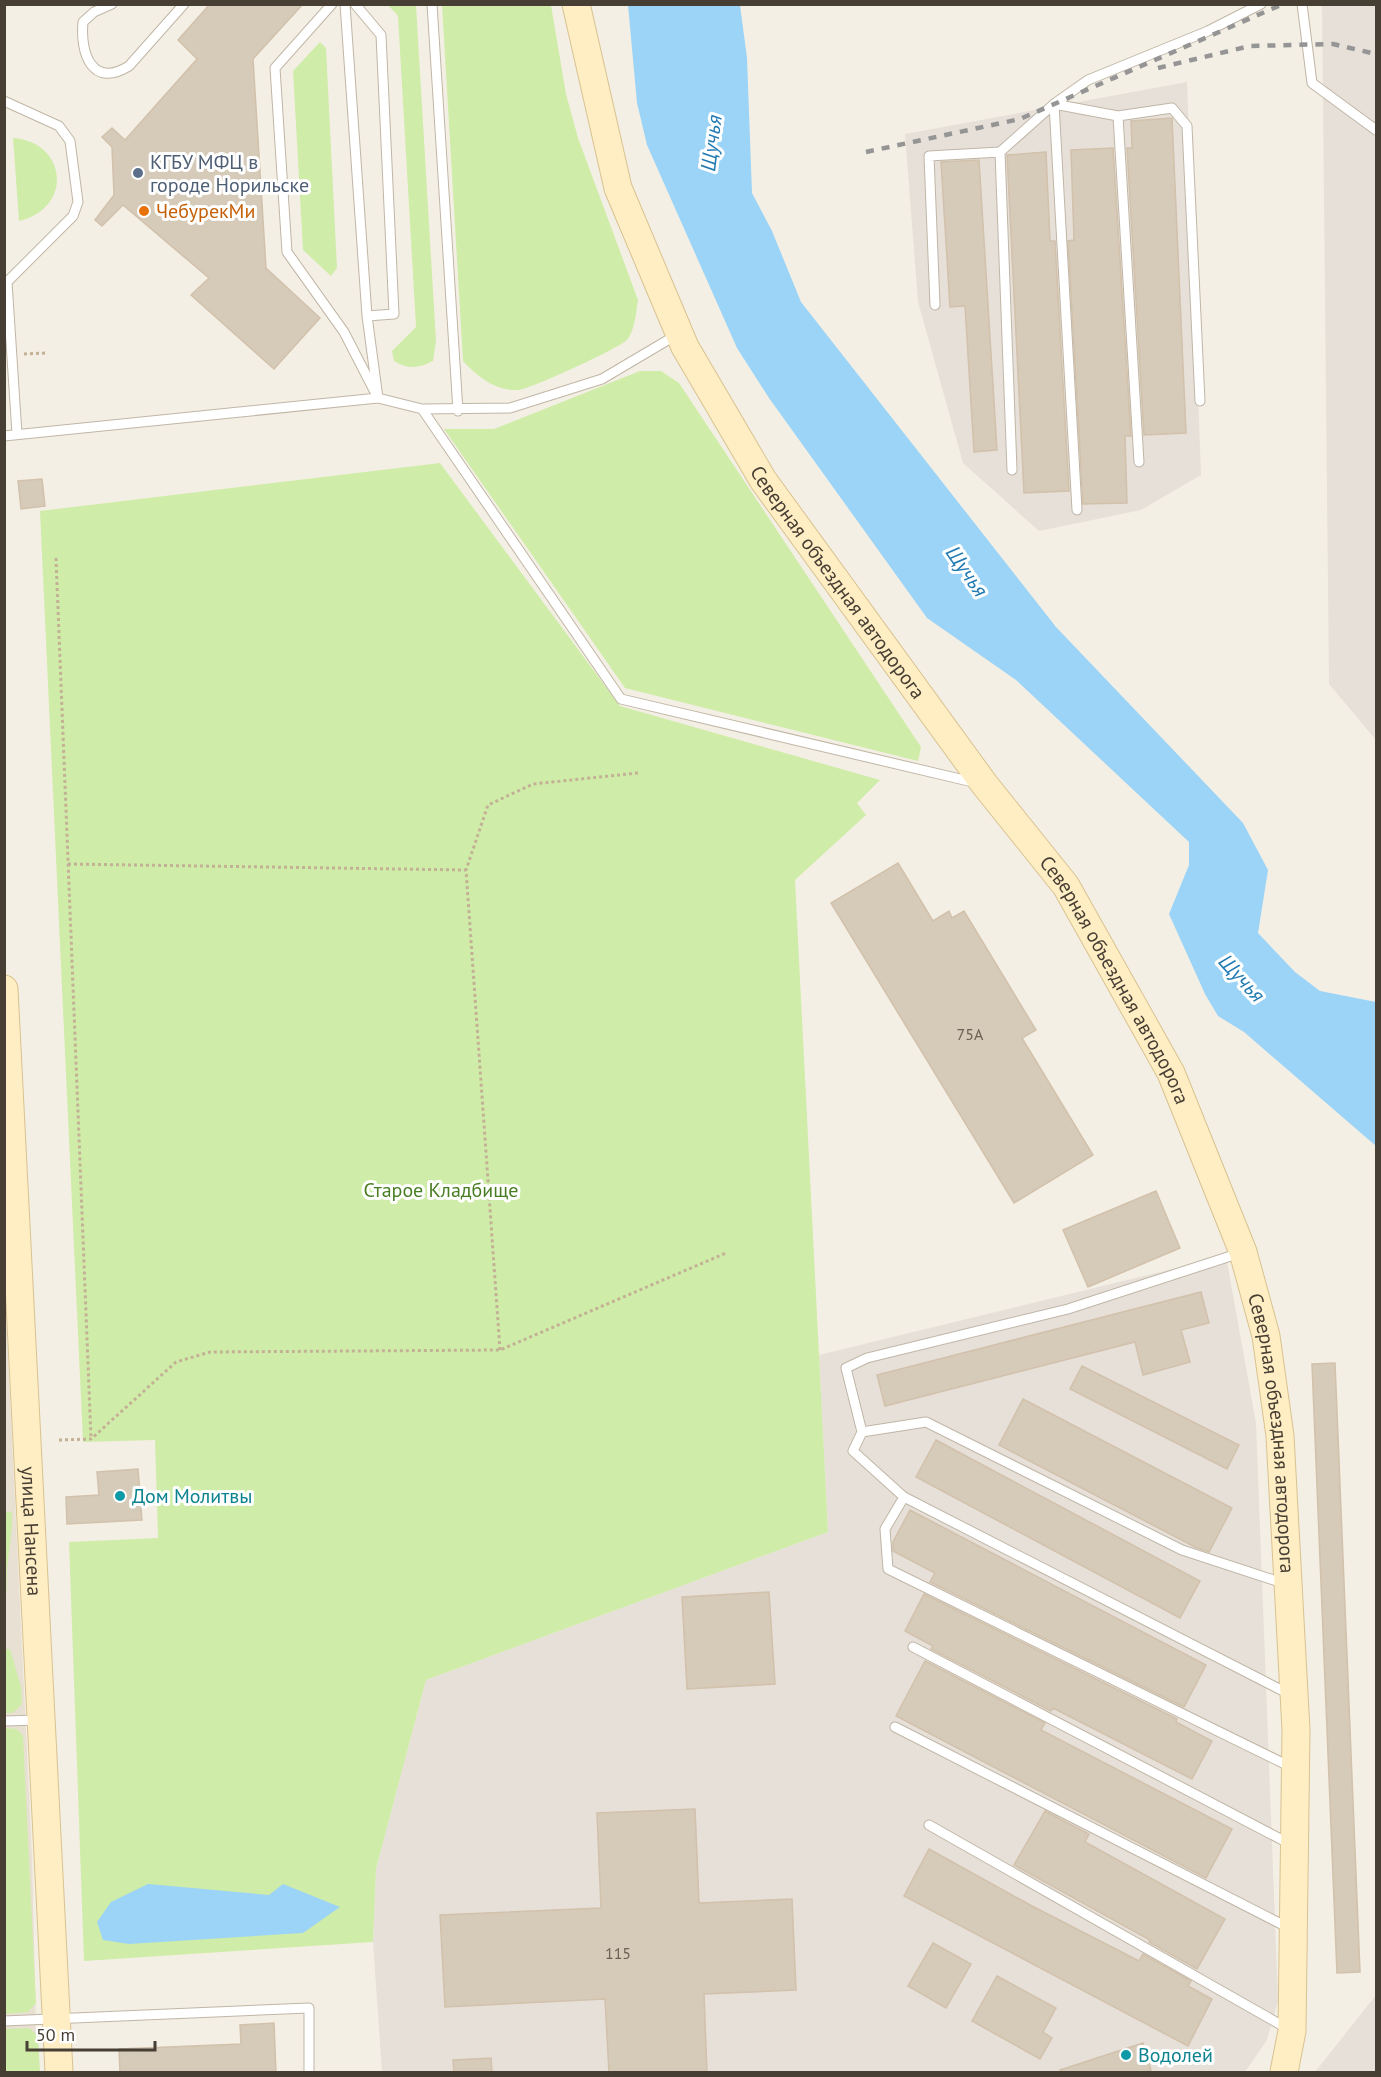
<svg xmlns="http://www.w3.org/2000/svg" width="1381" height="2077" viewBox="0 0 1381 2077" font-family="'PT Sans',sans-serif">
  <style>
    .residential { fill: #e8e0d2 }
    .industrial { fill: #e6e0d9 }
    .green { fill: #d0eca9 }
    .water { fill: #9bd4f7 }
    .building { fill: #d6cab9; stroke: #d2c1ab; stroke-width: 1.5 }
    .lines { fill: none; stroke-linecap: round; stroke-linejoin: round }
    .lane-casing { stroke: #c0b6a6; stroke-width: 11 }
    .secondary-casing { stroke: #d8c290; stroke-width: 29 }
    .path { stroke: #c3b196; stroke-width: 3; stroke-dasharray: 3 3; stroke-linecap: butt }
    .lane { stroke: #fff; stroke-width: 9 }
    .secondary { stroke: #ffeec3; stroke-width: 27 }
    .rail { stroke: #959595; stroke-width: 4.5; stroke-dasharray: 8 8; stroke-linecap: butt }
    .service-dot { fill: #5c6f8a; stroke: #fff; stroke-width: 2 }
    .food-dot { fill: #e8710a; stroke: #fff; stroke-width: 2 }
    .culture-dot { fill: #0f9aa8; stroke: #fff; stroke-width: 2 }
    .labels { text-anchor: middle; dominant-baseline: central; stroke-width: 6; stroke-linejoin: round; paint-order: stroke }
    .number-label { font-size: 16px; fill: #6b6155 }
    .service-label { font-size: 20px; fill: #4e5e75; stroke: #fff; text-anchor: start }
    .food-label { font-size: 20px; fill: #c56008; stroke: #fff; text-anchor: start }
    .street-label { font-size: 20px; fill: #473e34; stroke: #fff }
    .park-label { font-size: 20px; fill: #487d22; stroke: #fff }
    .culture-label { font-size: 20px; fill: #0d838f; stroke: #fff; text-anchor: start }
    .water-label { font-size: 21px; font-style: italic; fill: #227bb3; stroke: #fff }
  </style>
  <rect width="100%" height="100%" fill="#f4efe4"/>
  <path class="residential" d="M4,1274L32,1855L37,2072H4Z"/>
  <path class="industrial" d="M1322,5H1376V740L1329,684Z
    M1187,82L1201,475L1141,510L1039,531L963,463L918,302L905,134Z
    M1226,1256L1256,1423L1278,2001L1267,2040L1245,2072H382L373,1942L376,1869L426,1680L828,1532L819,1355Z
    M1376,1995V2072H1315Z"/>
  <path class="green" d="M388,5H416L436,341L433,361C419,368 408,370 394,361L392,351L416,327L398,16Z
    M442,5H551L566,94L578,138L638,300C636,312 635,330 627,340C619,348 529,390 518,390C495,391 478,377 463,361Z
    M320,42L326,48L337,268L331,276L303,250L293,71Z
    M13,138C68,142 73,209 19,221Z
    M640,371H661L679,383L921,747L918,761L625,688L444,429H494Z
    M440,463L620,706L880,780L857,803L866,815L795,880L828,1532L426,1680L376,1869L373,1942L84,1961L69,1542L158,1538L155,1440L83,1442L40,511Z
    M5,1512H12C13,1539 5,1563 7,1590L5,1591Z
    M5,1649H10L21,1687L22,1704L13,1713H5Z
    M5,1728L17,1729L23,1736L36,2003L28,2012L5,2014Z
    M29,2028L38,2036L40,2072H5V2029Z"/>
  <path class="water" d="M628,5H740L747,58L752,193L772,231L801,302L1056,627L1243,823L1268,870L1258,933L1295,972L1320,991L1376,1002V1146L1244,1032L1218,1016L1205,994L1169,914L1189,865V842L1016,680L927,618L769,398L737,348L647,145L637,103Z
    M148,1884L269,1895L283,1884L340,1907L303,1933L129,1944L103,1940L97,1922L111,1902Z"/>
  <path class="building" d="M210,4H303L253,59L266,268L320,318L274,369L191,295L209,278L123,205L102,226L95,220L114,195L112,147L102,137L112,128L125,140L197,59L178,40Z
    M1172,118L1186,433L1144,435L1127,148H1132L1131,121Z
    M1113,148L1131,436H1125L1127,503L1083,504L1068,241L1074,240L1071,150Z
    M1046,152L1050,241H1055L1069,491L1024,493L1007,155Z
    M979,160L997,450L974,452L965,306L950,307L941,162Z
    M42,479L45,506L21,509L18,481Z
    M898,863L933,921L949,911L952,918L964,911L1036,1030L1022,1038L1093,1155L1014,1203L831,903Z
    M1156,1191L1180,1248L1088,1287L1063,1230Z
    M1201,1292L1209,1323L1181,1330L1190,1362L1143,1375L1135,1342L885,1406L877,1375Z
    M1335,1363L1360,1972L1337,1973L1312,1364Z
    M1082,1366L1239,1445L1227,1469L1070,1389Z
    M1023,1399L1232,1508L1209,1552L1195,1547L999,1445Z
    M936,1440L1200,1581L1180,1618L916,1477Z
    M138,1469L142,1520L67,1524L66,1497L99,1495L97,1472Z
    M910,1510L1206,1665L1184,1707L930,1582L935,1573L893,1551V1542Z
    M769,1592L775,1684L687,1689L682,1597Z
    M924,1594L1177,1719L1176,1722L1212,1741L1192,1779L1053,1708L1051,1711L931,1649L933,1646L905,1631Z
    M925,1661L1045,1723L1041,1730L1232,1829L1206,1878L896,1716Z
    M695,1809L699,1903L792,1899L796,1990L704,1994L707,2073H609L605,1999L445,2007L440,1915L601,1908L597,1813Z
    M1045,1811L1089,1834L1085,1842L1225,1919L1197,1969L1149,1942L1150,1940L1014,1865Z
    M929,1849L1032,1906L1139,1961L1143,1954L1191,1981L1188,1986L1212,1999L1188,2046L904,1896Z
    M933,1943L971,1964L946,2008L908,1986Z
    M997,1976L1056,2008L1043,2032L1052,2038L1040,2059L972,2021Z
    M274,2023L276,2073H120L119,2049L241,2044L240,2025Z
    M1143,2043L1151,2070L1144,2073H1061L1060,2070Z
    M491,2058L492,2073H454L453,2060Z"/>
  <g class="lines">
    <defs>
      <path id="lane" d="M112,4L94,12L83,22C80,53 92,89 129,66L184,4
        M332,4L275,68L287,252L344,332L378,398L422,409L510,408L602,379L678,334
        M355,4L381,35L394,314L367,316
        M432,4L458,411
        M1302,4L1312,83L1376,130
        M4,101L59,126L70,141L78,202L73,216L7,282L17,434
        M1118,116L1172,108L1187,126L1200,401
        M935,305L929,156L1000,152
        M422,409L621,699L977,783
        M4,436L378,398L367,316L345,4
        M1012,470L1000,152L1054,104L1118,116L1139,462
        M1077,510L1054,104L1088,80L1208,31L1261,4
        M862,1432L846,1368L867,1358L1068,1309L1240,1253
        M904,1497L853,1451L862,1432L926,1422L1182,1550L1286,1584
        M913,1647L1292,1845
        M1289,1694L904,1497L885,1529L888,1569L1293,1768
        M4,1721L38,1720
        M895,1727L1291,1929
        M929,1825L1290,2030
        M4,2021L309,2008V2072"/>
      <g id="secondary">
        <path id="s1" d="M576,4L618,188L685,347L763,480L985,785L1066,886L1171,1073L1243,1252L1266,1336L1280,1436L1296,1730L1292,2031L1284,2072"/>
        <path id="s2" d="M4,989L59,2072"/>
      </g>
    </defs>
    <use href="#lane" class="lane-casing"/>
    <use href="#secondary" class="secondary-casing"/>
    <path class="path" d="M24,354L46,353
      M56,558L91,1439
      M68,864L466,870
      M500,1350L466,870L488,805L533,784L638,773
      M59,1440L91,1439L176,1362L210,1352L500,1350L726,1253"/>
    <use href="#lane" class="lane"/>
    <use href="#secondary" class="secondary"/>
    <path class="rail" d="M1158,68L1250,46L1333,44L1376,54
      M866,152L1020,119L1283,4"/>
  </g>
  <circle class="service-dot" cx="138" cy="173" r="6"/>
  <circle class="food-dot" cx="144" cy="211" r="6"/>
  <g class="culture-dot">
    <circle cx="120" cy="1496" r="6"/>
    <circle cx="1126" cy="2055" r="6"/>
  </g>
  <g class="labels">
    <g class="number-label">
      <text x="970" y="1034">75А</text>
      <text x="618" y="1953">115</text>
    </g>
    <g class="service-label">
      <text x="150" y="162">КГБУ МФЦ в<tspan x="150" dy="23">городе Норильске</tspan></text>
    </g>
    <g class="food-label">
      <text x="156" y="211">ЧебурекМи</text>
    </g>
    <g class="street-label">
      <text stroke="none"><textPath href="#s1" startOffset="642">Северная объездная автодорога</textPath></text>
      <text stroke="none"><textPath href="#s1" startOffset="1128">Северная объездная автодорога</textPath></text>
      <text stroke="none"><textPath href="#s1" startOffset="1614">Северная объездная автодорога</textPath></text>
      <text stroke="none"><textPath href="#s2" startOffset="543">улица Нансена</textPath></text>
    </g>
    <g class="park-label">
      <text x="441" y="1190">Старое Кладбище</text>
    </g>
    <g class="culture-label">
      <text x="132" y="1496">Дом Молитвы</text>
      <text x="1138" y="2055">Водолей</text>
    </g>
    <g class="water-label">
      <text transform="translate(711 143) rotate(-83)">Щучья</text>
      <text transform="translate(967 571) rotate(55)">Щучья</text>
      <text transform="translate(1242 978) rotate(47)">Щучья</text>
    </g>
  </g>
  <rect width="1381" height="2077" fill="none" stroke="#473e34" stroke-width="12"/>
  <path d="M27 2041v9h128v-9" fill="none" stroke="#473e34" stroke-width="3"/>
  <text x="36" y="2041" font-size="18" fill="#473e34" stroke="#ffffff" stroke-width="4.5" paint-order="stroke">50 m</text>
</svg>
